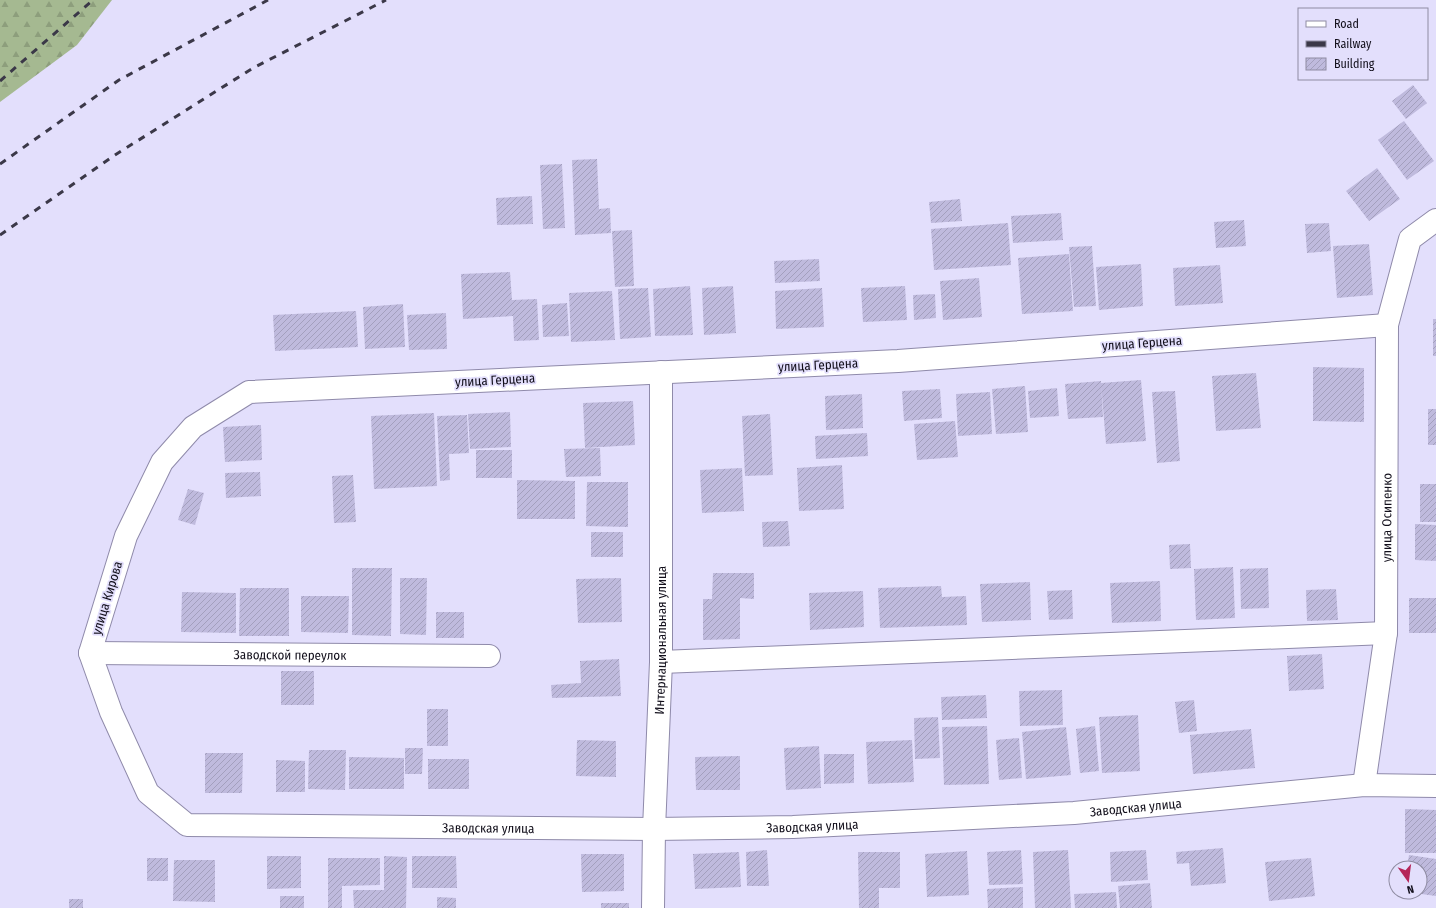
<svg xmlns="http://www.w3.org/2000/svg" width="1436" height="908" viewBox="0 0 1436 908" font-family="'Fira Sans Condensed',sans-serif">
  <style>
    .forest { fill: url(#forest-firs) }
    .building { fill: url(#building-hatch) }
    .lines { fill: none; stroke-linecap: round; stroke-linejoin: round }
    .minor-casing { stroke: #8f8aaa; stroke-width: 24 }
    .minor { stroke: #fff; stroke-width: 22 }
    .rail { stroke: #3b3848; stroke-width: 3; stroke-dasharray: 7 7; stroke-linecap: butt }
    .labels { text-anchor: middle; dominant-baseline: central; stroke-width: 3.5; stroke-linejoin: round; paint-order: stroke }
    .street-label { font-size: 13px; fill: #120f1b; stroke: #e3dffc }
  </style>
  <defs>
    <pattern id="forest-firs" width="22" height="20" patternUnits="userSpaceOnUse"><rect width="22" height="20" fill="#a5b991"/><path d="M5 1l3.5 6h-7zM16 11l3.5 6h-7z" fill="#8d9e7c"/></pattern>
    <pattern id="building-hatch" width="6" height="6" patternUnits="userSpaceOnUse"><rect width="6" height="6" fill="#bfbadd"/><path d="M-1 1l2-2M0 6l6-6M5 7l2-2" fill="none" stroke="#a39fbd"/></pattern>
  </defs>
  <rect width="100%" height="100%" fill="#e3dffc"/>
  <path class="forest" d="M0,0H112L77,45L0,102Z"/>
  <path class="building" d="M1413,85L1427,103L1406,119L1392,101Z
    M1404,121L1434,161L1407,180L1378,140Z
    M597,159L599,209L610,208L611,233L575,235L572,160Z
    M562,164L565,228L543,229L540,165Z
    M1377,168L1400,199L1369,221L1346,191Z
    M532,196L533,224L497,225L496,198Z
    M960,199L962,221L931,223L929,202Z
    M1061,213L1063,240L1013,243L1011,216Z
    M1244,220L1246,246L1216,248L1214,222Z
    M1008,223L1011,265L934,270L931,229Z
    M1329,223L1331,251L1307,253L1305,224Z
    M632,230L634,286L615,287L612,231Z
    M1369,244L1373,295L1337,298L1333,246Z
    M1092,246L1096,306L1074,307L1069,247Z
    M1069,254L1073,311L1022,314L1018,258Z
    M819,259L820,281L775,283L774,261Z
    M1141,264L1143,306L1099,310L1096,267Z
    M1220,265L1223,303L1175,306L1173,268Z
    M510,272L512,300L537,299L539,340L514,341L513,316L463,319L461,274Z
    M979,278L982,317L943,320L940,281Z
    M690,286L693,335L655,336L653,289Z
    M733,286L736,333L704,335L702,288Z
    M905,286L907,320L863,322L861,288Z
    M648,288L651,337L620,339L618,289Z
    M822,288L824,327L776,329L775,291Z
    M612,291L615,340L571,342L569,293Z
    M935,294L936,318L914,320L913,295Z
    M567,303L569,336L543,337L542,305Z
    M403,304L405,347L365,349L363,307Z
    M356,311L358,347L275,351L273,315Z
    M446,313L447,349L409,350L407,315Z
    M1433,319H1436V356H1433Z
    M1313,367L1364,368V422L1313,421Z
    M1256,373L1261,428L1216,431L1212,376Z
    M1141,380L1146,441L1106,444L1101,383Z
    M1101,381L1103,417L1068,419L1065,384Z
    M1025,386L1028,432L996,434L992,389Z
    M1057,388L1059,416L1030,418L1028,391Z
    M940,389L942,418L904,421L902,391Z
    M1175,391L1180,461L1157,463L1152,392Z
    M990,392L992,434L958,436L956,394Z
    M862,394L863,428L826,430L825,396Z
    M633,401L635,445L585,448L583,403Z
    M1428,409H1436V445H1428Z
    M510,412L511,447L470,449L468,414Z
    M434,413L437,486L374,489L371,416Z
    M770,414L773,475L745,476L742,416Z
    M467,415L469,453L449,454L450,480L440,481L437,416Z
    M955,421L958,457L917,460L914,424Z
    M261,425L262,460L225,462L223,427Z
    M867,433L868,456L816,459L815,436Z
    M600,448L601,476L566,477L564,449Z
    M476,450H512V478H476Z
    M842,465L844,509L799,511L797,468Z
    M742,468L744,511L702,513L700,470Z
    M260,472L261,496L226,498L225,473Z
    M353,475L356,522L334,523L332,476Z
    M517,480L575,481V519H517Z
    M587,482H628V527L586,526Z
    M1420,484H1436V522H1420Z
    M188,489L204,493L195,525L178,520Z
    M788,521L790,546L763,547L762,522Z
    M1415,524L1436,525V561L1415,560Z
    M591,532H623V557H591Z
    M1190,544L1191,568L1170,569L1169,545Z
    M1233,567L1235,618L1196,620L1194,569Z
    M352,568H392L391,636L352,635Z
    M1268,568L1269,608L1241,609L1240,569Z
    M713,573H754V599L740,598V639L703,640V599H712Z
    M400,578H427L426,635L400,634Z
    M621,578L622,622L578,623L576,579Z
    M1160,581L1161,621L1112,623L1110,583Z
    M1030,582L1031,620L982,622L980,584Z
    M941,586L942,597L966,596L967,625L880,628L878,588Z
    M240,588H289V636H239Z
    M1336,589L1338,620L1307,621L1306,590Z
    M1072,590L1073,619L1049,620L1047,591Z
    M863,591L864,627L810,630L809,593Z
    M182,592L236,593V633L181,632Z
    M301,596H349L348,633L301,632Z
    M1409,598H1436V633H1409Z
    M436,612H464V638H436Z
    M1322,654L1324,689L1289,691L1287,656Z
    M619,659L621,696L552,698L551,685L581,683L580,661Z
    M281,671H314V705H281Z
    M1062,690L1063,725L1020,726L1019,691Z
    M986,695L987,718L942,720L941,697Z
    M1194,700L1197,731L1179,733L1175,702Z
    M427,709H448V746H427Z
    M1138,715L1140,771L1102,773L1099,717Z
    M938,717L940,758L915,759L914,718Z
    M987,726L989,784L944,785L942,727Z
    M1095,726L1099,771L1080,773L1076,729Z
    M1066,727L1071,775L1026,779L1022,732Z
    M1251,729L1255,768L1193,774L1190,735Z
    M1019,738L1022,778L999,780L996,740Z
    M577,740L616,741V777L576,776Z
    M912,740L914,782L868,784L866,742Z
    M819,746L821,788L786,790L784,748Z
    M405,748H423L422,774H405Z
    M309,750H346L345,790L308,789Z
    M205,753H243L242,793H205Z
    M824,754H854V783L824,784Z
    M740,756V790H696L695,757Z
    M349,757L404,758V789H349Z
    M428,759H469V789H428Z
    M276,760L305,761V792H276Z
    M1405,809L1436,810V853H1405Z
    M1223,848L1226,883L1191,886L1189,863L1177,864L1176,852Z
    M767,850L769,886H747L746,852Z
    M1021,850L1023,884L989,885L987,852Z
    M1068,850L1071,908H1035L1033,852Z
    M1146,850L1148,880L1111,882L1110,852Z
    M967,851L969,895L927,897L925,854Z
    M739,852L741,887L695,889L693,854Z
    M858,852H900V888H879V908H859Z
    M581,854H624V891L582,892Z
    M1409,855L1436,859V896L1414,893L1420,892V868H1407Z
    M267,856H301V888L267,889Z
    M384,856L407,857L406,908H354L353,890H384Z
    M412,856H456L457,888H412Z
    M147,858H168V881H147Z
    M328,858H380V885L342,886V908H328Z
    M1311,858L1315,896L1269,901L1265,862Z
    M174,860H215V902L173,901Z
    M1150,883L1152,908H1120L1118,886Z
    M1023,887V908H988L987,889Z
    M1116,892L1117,908H1075L1074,894Z
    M280,896H304V908H280Z
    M437,897L456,898V908H437Z
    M69,899H83V908H69Z
    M601,903H629V908H601Z"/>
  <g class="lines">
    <defs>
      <g id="minor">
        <path id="s1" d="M1387,325L898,361L249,392L193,427L162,462L126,536L90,653L111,712L148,793L187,825L654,829L793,827L1074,813L1364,785L1436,786"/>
        <path id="s2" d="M90,653L489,656"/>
        <path d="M661,662L1386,633"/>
        <path id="s3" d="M1364,785L1386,633L1387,325L1410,239L1436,220"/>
        <path id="s4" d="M653,908L654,829L661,662V372"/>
      </g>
    </defs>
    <use href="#minor" class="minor-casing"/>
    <use href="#minor" class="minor"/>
    <path class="rail" d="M0,81L93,0
      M0,164L119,80L268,0
      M0,235L115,155L253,68L386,0"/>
  </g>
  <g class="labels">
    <g class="street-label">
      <text transform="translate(1142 343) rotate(-4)">улица Герцена</text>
      <text transform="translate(818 365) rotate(-3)">улица Герцена</text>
      <text transform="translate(495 380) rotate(-3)">улица Герцена</text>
      <text stroke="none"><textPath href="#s3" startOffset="269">улица Осипенко</textPath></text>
      <text transform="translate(107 598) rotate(-73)">улица Кирова</text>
      <text stroke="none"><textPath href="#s4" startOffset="268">Интернациональная улица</textPath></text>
      <text stroke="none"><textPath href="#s2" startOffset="200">Заводской переулок</textPath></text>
      <text stroke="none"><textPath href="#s1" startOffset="2609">Заводская улица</textPath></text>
      <text stroke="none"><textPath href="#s1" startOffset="2285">Заводская улица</textPath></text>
      <text stroke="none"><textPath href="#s1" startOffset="1961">Заводская улица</textPath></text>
    </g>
  </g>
  <rect x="1298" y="8" width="130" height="72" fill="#e3dffc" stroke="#8f8ca2"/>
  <rect x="1306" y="21" width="20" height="6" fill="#ffffff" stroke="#8f8ca2"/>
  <text x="1334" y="28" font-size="12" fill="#120f1b">Road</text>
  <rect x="1306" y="41" width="20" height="6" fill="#3b3848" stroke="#8f8ca2"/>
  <text x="1334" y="48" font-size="12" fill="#120f1b">Railway</text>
  <rect x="1306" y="58" width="20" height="12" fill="url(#building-hatch)" stroke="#8f8ca2"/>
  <text x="1334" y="68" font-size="12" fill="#120f1b">Building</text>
  <g transform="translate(1408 880) rotate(166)"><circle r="19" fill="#e3dffc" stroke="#8f8ca2"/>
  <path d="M0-3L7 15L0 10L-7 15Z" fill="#b52659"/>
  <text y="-6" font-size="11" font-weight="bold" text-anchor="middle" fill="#120f1b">N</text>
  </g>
</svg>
